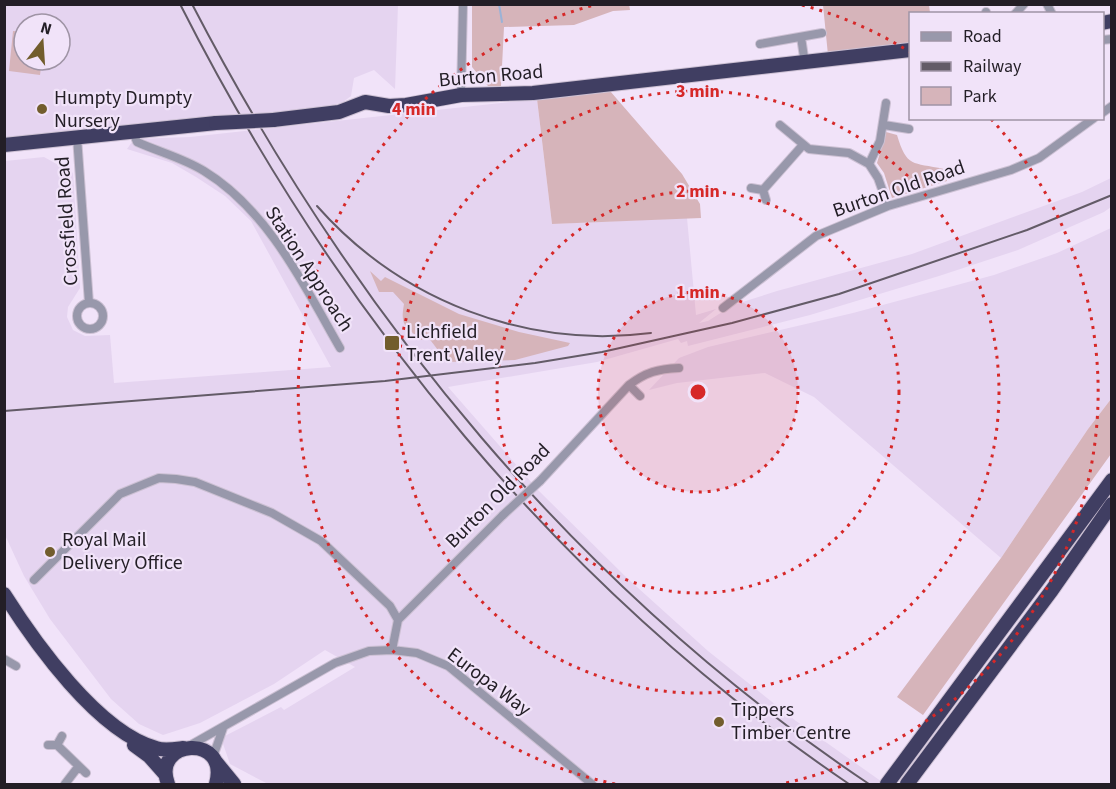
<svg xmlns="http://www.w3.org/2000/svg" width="1116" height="789" viewBox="0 0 1116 789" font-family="'Source Sans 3',sans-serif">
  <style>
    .built { fill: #e5d4f0; fill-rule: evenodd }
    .green { fill: #d6b4ba }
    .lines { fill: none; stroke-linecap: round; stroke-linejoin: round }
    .stream { stroke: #9ab2d7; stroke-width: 2 }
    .street-casing { stroke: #ccc0d3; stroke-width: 10 }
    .highway-casing { stroke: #ccc0d3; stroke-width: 16 }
    .street { stroke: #9898ab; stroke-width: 8 }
    .highway { stroke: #403e62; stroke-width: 14 }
    .rail { stroke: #635b67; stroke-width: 2 }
    .street-bridge-casing { stroke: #ccc0d3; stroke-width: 10; stroke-linecap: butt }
    .highway-bridge-casing { stroke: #ccc0d3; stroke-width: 16; stroke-linecap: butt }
    .street-bridge { stroke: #9898ab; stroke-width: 8 }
    .highway-bridge { stroke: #403e62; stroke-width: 14 }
    .ring { fill: none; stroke: #d62828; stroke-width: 3; stroke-dasharray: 3 6 }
    .poi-dot { fill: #725d2d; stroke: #f1e3f9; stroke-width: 2 }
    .labels { text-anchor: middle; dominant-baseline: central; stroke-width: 4.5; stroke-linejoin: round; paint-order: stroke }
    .street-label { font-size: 20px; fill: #231e26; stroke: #f1e3f9 }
    .poi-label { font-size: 20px; fill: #231e26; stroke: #f1e3f9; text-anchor: start }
    .centre { fill: #d62828; stroke: #f1e3f9; stroke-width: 3 }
    .ring-label { font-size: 18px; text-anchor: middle; font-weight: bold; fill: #d62828; stroke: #f1e3f9; stroke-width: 4.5; stroke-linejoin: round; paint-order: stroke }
  </style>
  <rect width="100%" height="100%" fill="#f1e3f9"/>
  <path class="built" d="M4,5H398L395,89L374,70L354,78L351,96L343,102L320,109L5,137ZM24,24H60V60H24Z
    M537,99L552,224L687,218L696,315L716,309L699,323L708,321L733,305L777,291L912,254L1082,192L1111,178V207L1104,212L1018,250L939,276L810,315L688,346L687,341L681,343L678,339L597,362L448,387L539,491L627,578L708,651L796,721L885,784H268L230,764L221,738L281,707L284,710L355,667L325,650L274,684L200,723L163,735L139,724L111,699L50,619L24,576L5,535V161L44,157L73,173L80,288L68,307L67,317L73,330L85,336L110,335L114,383L331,367L251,221L225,196L196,177L172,163L127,149L134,139L190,137Z
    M1111,228V399L1088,429L1001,558L814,397L765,373L677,383L649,390L679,358L708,347L853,313L994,275L1057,253Z"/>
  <path class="green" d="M472,5L629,4L630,10L613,11L574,25L504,27L501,86H488L472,67Z
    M823,5H929L930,13L910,14V44L828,55Z
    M13,31L24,32V60H42L40,75L9,71Z
    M610,91L682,174L700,204L701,218L552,224L537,99Z
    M886,132L897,135C907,168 912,162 944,169L947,181L892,198L884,173L877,163Z
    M370,271L381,281L385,277L459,314L519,332L570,343L568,346L515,360L447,362L428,337L421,340C405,326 400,326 404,304L393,292H379Z
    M1111,399V454L923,715L897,697L1001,558L1088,429Z"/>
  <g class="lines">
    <path class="stream" d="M499,4L502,22"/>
    <defs>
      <path id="street" d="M1047,4L1052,14
        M986,12V14
        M1015,14L1024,4
        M801,37L805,64
        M1102,40L1112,39
        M760,44L822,33
        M461,95L463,4
        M1102,113L1112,106
        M780,125L809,149L849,153L869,164L878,178L888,206
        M884,125L909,129
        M133,132L137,142C159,152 183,158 204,171C268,210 304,285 340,348
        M77,137L89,303
        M869,164L880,141L886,103
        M751,188L763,190L766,200
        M763,190L802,146
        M77 316a13 13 0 1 1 26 0a13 13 0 1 1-26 0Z
        M723,308L816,236L888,206L1011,170L1039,158L1094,118
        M629,385L640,396
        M540,481L629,385C646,372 658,369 679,368
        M34,580L120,494L159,478L176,479L195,482L272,513L321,541L390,606L398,620
        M392,650L398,620L503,515
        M4,659L16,666
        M48,745H57L62,736
        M57,745L86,773
        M189,746L335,663L369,651L392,650L417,653L448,666L592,784
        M213,757L223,728
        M65,784L78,767"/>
      <path id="highway" d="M1102,23L1112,21
        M273,120L339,112L365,102L389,106L406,105L461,95L533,93L910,50
        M4,145L216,123
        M4,594C35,643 98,732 156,748C164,751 175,749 183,748
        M134,745L149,756L165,774
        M216,762L234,784
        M168,784C151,739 230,733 216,784
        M887,784L1112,480
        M907,784L1052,590L1112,504"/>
    </defs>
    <use href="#street" class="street-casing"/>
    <use href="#highway" class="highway-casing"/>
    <use href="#street" class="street"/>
    <use href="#highway" class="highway"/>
    <path class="rail" d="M180,4C337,314 560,588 849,784
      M192,4C354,316 576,588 869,784
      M317,206C401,301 526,349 651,333
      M4,411L385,381L535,363L602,352L732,323L839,294L1027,230L1112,195"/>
    <defs>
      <path id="street-bridge" d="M503,515L540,481"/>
      <path id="highway-bridge" d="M216,123L273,120"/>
    </defs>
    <use href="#street-bridge" class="street-bridge-casing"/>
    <use href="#highway-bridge" class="highway-bridge-casing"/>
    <use href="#street-bridge" class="street-bridge"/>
    <use href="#highway-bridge" class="highway-bridge"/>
  </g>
  <circle cx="698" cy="392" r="100" fill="#d62828" fill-opacity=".12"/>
  <g class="ring">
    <circle cx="698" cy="392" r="100"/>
    <circle cx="698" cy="392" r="201"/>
    <circle cx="698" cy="392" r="301"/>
    <path d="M615 784A401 401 0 0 1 594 5M802 5A401 401 0 0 1 910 52M991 119A401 401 0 0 1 781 784"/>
  </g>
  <g class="poi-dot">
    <circle cx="42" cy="109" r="6"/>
    <rect x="384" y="335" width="16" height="16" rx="3"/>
    <circle cx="50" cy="552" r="6"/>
    <circle cx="719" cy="722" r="6"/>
  </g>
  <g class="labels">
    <g class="street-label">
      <text transform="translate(491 76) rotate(-5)">Burton Road</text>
      <text transform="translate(899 189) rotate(-19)">Burton Old Road</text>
      <text transform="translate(67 221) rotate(-94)">Crossfield Road</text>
      <text transform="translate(309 269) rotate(57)">Station Approach</text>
      <text transform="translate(498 496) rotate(-45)">Burton Old Road</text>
      <text transform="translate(489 682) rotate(37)">Europa Way</text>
    </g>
    <g class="poi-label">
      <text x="54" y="98">Humpty Dumpty<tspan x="54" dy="23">Nursery</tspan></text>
      <text x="406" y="332">Lichfield<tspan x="406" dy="23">Trent Valley</tspan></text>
      <text x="62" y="540">Royal Mail<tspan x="62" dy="23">Delivery Office</tspan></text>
      <text x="731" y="710">Tippers<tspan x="731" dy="23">Timber Centre</tspan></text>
    </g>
  </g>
  <circle cx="698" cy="392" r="9" class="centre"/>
  <g class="ring-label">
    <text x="698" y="97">3 min</text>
    <text x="414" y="115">4 min</text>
    <text x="698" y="197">2 min</text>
    <text x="698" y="298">1 min</text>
  </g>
  <rect width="1116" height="789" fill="none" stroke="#231e26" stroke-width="12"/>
  <rect x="909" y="12" width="195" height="108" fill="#f1e3f9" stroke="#9f94a5" stroke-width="1.5"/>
  <rect x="921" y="32" width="30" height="9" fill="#9898ab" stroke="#9f94a5" stroke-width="1.5"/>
  <text x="963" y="42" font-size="18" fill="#231e26">Road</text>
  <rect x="921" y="62" width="30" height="9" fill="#635b67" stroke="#9f94a5" stroke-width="1.5"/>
  <text x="963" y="72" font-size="18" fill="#231e26">Railway</text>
  <rect x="921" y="87" width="30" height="18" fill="#d6b4ba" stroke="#9f94a5" stroke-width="1.5"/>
  <text x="963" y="102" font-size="18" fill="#231e26">Park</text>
  <g transform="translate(42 42) rotate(17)"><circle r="28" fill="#f1e3f9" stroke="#9f94a5" stroke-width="1.5"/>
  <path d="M0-4.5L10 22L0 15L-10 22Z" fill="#725d2d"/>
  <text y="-9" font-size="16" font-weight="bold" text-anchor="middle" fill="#231e26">N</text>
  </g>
</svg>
